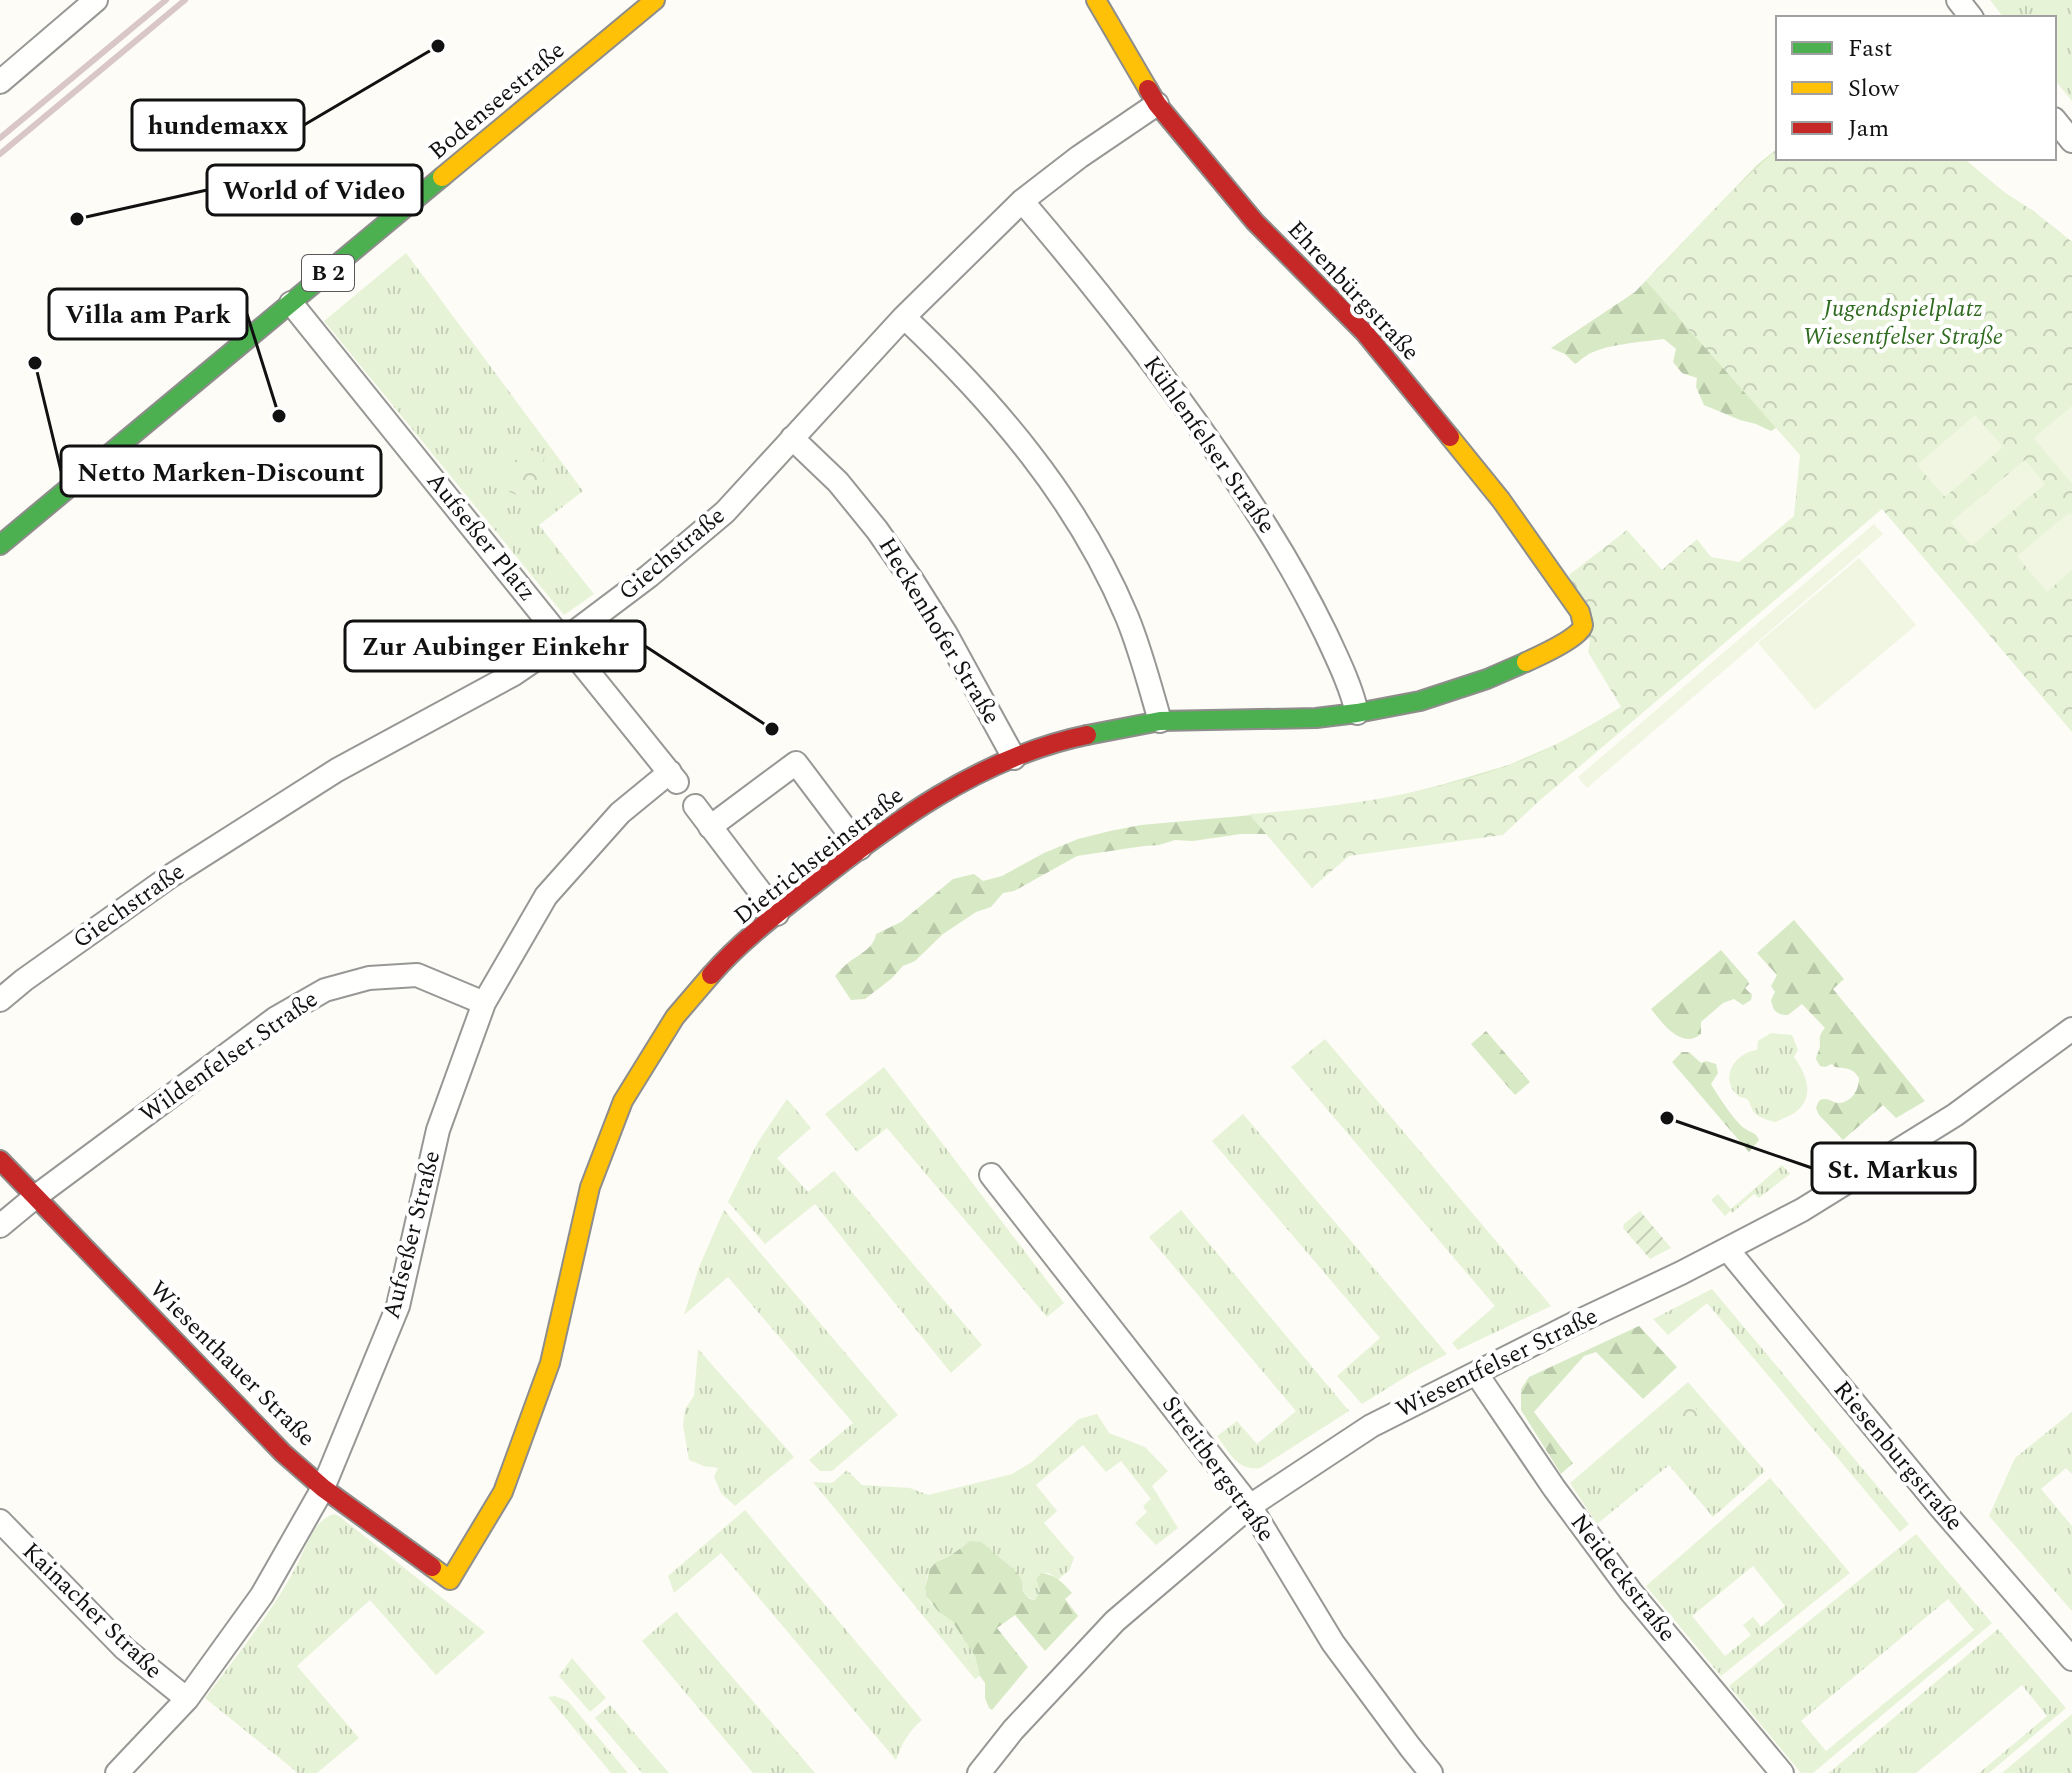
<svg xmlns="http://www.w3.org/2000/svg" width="2072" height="1773" viewBox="0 0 2072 1773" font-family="Spectral,serif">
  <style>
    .grass { fill: url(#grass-tufts); fill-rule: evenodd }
    .forest { fill: url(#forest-firs) }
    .park { fill: url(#park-crowns) }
    .garden { fill: url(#garden-furrows) }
    .pitch { fill: #f0f6e1 }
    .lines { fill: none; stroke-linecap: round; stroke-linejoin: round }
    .street-casing { stroke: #979795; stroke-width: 26 }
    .fast-casing { stroke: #8e8d8b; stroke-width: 22 }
    .slow-casing { stroke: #8e8d8b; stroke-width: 22 }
    .jam-casing { stroke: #8e8d8b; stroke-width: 22 }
    .street { stroke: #fffffe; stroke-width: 22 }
    .fast { stroke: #4caf50; stroke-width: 18 }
    .slow { stroke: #ffc107; stroke-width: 18 }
    .jam { stroke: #c62828; stroke-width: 18 }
    .rail { stroke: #d9c6c7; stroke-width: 6 }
    .labels { text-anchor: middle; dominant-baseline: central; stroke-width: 8; stroke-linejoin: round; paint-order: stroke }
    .shield { fill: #fff; stroke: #585858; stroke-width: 2 }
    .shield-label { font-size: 22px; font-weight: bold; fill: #111 }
    .street-label { font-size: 24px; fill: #111; stroke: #fff }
    .park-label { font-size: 24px; font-style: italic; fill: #2f6b1f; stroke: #fff }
    .leader { fill: none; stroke: #111; stroke-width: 3 }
    .callout-dot { fill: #111; stroke: #fff; stroke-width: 3 }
    .callout { fill: #fff; stroke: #111; stroke-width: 3 }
    .callout-label { font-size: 26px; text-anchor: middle; font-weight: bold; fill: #111 }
  </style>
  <defs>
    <pattern id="grass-tufts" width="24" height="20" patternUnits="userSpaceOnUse" patternTransform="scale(2)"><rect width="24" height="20" fill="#e7f3d7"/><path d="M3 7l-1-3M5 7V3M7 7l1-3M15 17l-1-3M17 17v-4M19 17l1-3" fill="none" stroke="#c5cfb8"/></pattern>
    <pattern id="forest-firs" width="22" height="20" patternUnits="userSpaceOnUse" patternTransform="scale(2)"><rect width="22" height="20" fill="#d8eac5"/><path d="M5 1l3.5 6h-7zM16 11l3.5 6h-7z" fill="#b8c8a8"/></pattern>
    <pattern id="park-crowns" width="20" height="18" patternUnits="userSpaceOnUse" patternTransform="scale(2)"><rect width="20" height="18" fill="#e7f3d7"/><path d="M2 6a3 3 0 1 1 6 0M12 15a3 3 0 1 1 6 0" fill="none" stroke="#c5cfb8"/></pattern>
    <pattern id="garden-furrows" width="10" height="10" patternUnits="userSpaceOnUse" patternTransform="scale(2)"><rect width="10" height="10" fill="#e7f3d7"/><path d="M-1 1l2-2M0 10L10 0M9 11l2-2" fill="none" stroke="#c5cfb8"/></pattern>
  </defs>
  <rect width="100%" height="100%" fill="#fdfcf7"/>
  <path class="grass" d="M1990,0H2072V101L2054,79V18H2004Z
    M406,253L583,491L539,525L594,594L564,615L324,321Z
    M1771,1033L1792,1035L1798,1050L1794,1057C1805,1072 1815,1093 1799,1109C1794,1115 1783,1118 1776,1122C1767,1120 1759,1118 1753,1111C1751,1107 1750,1102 1747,1099C1745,1098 1742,1098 1740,1097C1718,1081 1733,1053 1757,1050L1758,1041Z
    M1325,1039L1551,1306L1458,1350L1452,1343L1495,1306L1291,1067Z
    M884,1067L1064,1303L1047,1317L887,1128L857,1152L825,1114Z
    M787,1099L811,1128L777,1158L808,1192L834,1171L982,1345L951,1373L815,1204L765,1244L728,1202L758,1142Z
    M1243,1114L1447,1354L1415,1371L1362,1404L1337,1376L1380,1338L1212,1141Z
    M1782,1165L1790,1174L1759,1198L1754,1194L1732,1213L1730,1211L1725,1216L1711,1200L1718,1194L1731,1209Z
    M724,1210L898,1415L832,1471H820L809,1460L853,1423L728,1277L684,1315L699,1267Z
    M1181,1210L1349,1411L1260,1468C1237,1471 1230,1453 1217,1436L1237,1421L1257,1444L1296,1411L1149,1237Z
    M1712,1289L1909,1524L1900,1532L1707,1303L1668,1335L1653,1319Z
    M698,1349L794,1457L735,1506L721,1493L714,1477L718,1468L704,1466L689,1460L683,1425L685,1409L694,1396Z
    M1688,1382L1765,1471L1713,1517L1669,1465L1597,1524L1570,1483Z
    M2072,1412V1474L2066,1468L2041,1489L2072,1526V1611L1989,1516L2015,1458Z
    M1097,1414L1109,1433L1145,1447L1168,1471L1152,1486L1178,1528L1156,1545L1135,1523L1147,1512L1143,1506L1151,1499L1121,1461L1106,1472L1083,1445L1036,1485L1057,1511L1044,1523L1074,1558L1070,1569L1058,1580L1049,1573H1041L1036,1579L1040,1591L1035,1600C1018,1594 1025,1586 1017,1574C1012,1567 1003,1563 996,1557C991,1552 986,1547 982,1542L963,1546L950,1556L936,1562L927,1576L925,1587L926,1596L931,1604L952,1621L971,1648L975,1656L980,1676L975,1679L813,1482L832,1483L847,1470L862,1485L910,1488L928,1495L1012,1474L1032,1462L1079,1419Z
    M1770,1478L1850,1573L1721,1676L1646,1586ZM1753,1566L1785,1606L1761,1627L1753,1617L1743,1625L1751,1635L1725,1656L1692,1616Z
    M745,1510L922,1720C908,1732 902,1743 896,1760L721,1553L674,1593L668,1576Z
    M334,1514L339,1516L485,1632L436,1675L370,1600L297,1666L359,1738L317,1773H298L205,1698C236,1657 275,1608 298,1563C307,1545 313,1521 334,1514Z
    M1916,1534L1992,1623L1813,1773H1801L1729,1686ZM1948,1599L1974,1630L1826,1751L1801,1721Z
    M676,1612L815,1773H753L642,1641Z
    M1998,1629L2066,1708L1989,1773H1979L2047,1716L2022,1685L1916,1773H1829Z
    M572,1658L606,1698L590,1712L559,1676Z
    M555,1696L568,1701L628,1773H611L548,1697Z
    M610,1705L669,1773H642L595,1718Z
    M2072,1714V1773H2002Z"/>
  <path class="forest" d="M1778,148V158H1963L2005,193L2033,211L2072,242L1771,431L1756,424L1740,420L1704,405L1696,387L1697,378L1682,373L1673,362L1676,349L1664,339C1643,342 1603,344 1586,356C1582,358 1579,362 1575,364L1565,354L1551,348L1635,292L1757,165Z
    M1597,722L1562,755L1266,834H1241L1193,841L1175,840L1159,845L1144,846L1077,856L1014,891L1003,893L991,907L976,912L943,934L915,961L903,966L891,979L865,999L851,1000L835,976C839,971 844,966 849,962C860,954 874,948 876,934L901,922L953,879L974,874L983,881L1002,876L1044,853L1078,839L1110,831L1141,825L1285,812L1386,799L1441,785L1509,765L1557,744Z
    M1794,920L1844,979L1833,989L1925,1101L1896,1118L1883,1105L1843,1140L1819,1115L1816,1108C1818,1103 1818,1099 1825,1099C1830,1099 1834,1103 1839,1103C1852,1102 1859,1090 1859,1078C1852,1067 1847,1069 1835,1067L1832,1064L1825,1067L1820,1066L1816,1059C1816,1056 1818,1053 1819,1050C1822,1041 1816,1038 1825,1028L1802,1004L1788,1015C1777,1015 1773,1011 1771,1000L1775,992L1771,986L1777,975L1757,953Z
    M1721,950L1748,981L1749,984L1745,988L1752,995L1751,1000L1743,1005L1734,999L1723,1003L1701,1022V1034C1682,1050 1662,1023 1651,1009Z
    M1486,1031L1530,1082L1515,1095L1471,1044Z
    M1682,1052H1689L1701,1063L1706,1061L1716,1064L1718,1073L1711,1084C1716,1093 1736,1123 1744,1128C1752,1134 1755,1131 1759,1140L1749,1152L1672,1062Z
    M1639,1326L1677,1367L1643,1399L1596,1352L1584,1356L1534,1412L1573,1463L1561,1474L1521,1410V1389L1529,1377Z
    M970,1541L982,1542C990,1551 1016,1569 1020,1577C1026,1588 1017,1588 1030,1599L1035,1600L1040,1591L1036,1579L1041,1573C1055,1574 1063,1583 1072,1593L1065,1599L1078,1616L1045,1651L1015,1615L997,1628L1028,1667L992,1710L989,1708L985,1698V1683L980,1676L975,1656L952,1621L938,1611L926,1596L925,1587L930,1569L936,1562L950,1556Z"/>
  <path class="park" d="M1778,148V158H1963L2005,193L2033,211L2072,242V732L1882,509L1539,801L1503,835L1349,856L1312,888L1249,814C1336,808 1424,795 1507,766C1547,752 1585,729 1621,707L1588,652L1590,642L1569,575L1627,530L1662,570L1697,539L1711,557L1739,562L1794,516L1800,455L1646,281L1726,197Z
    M534,450L545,456L537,487L522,498L506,490L503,475L506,465Z
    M1688,1399L1702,1416L1682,1434L1667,1416Z"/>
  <path class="garden" d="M1640,1211L1671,1248L1650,1259L1623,1228L1624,1224Z"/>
  <path class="pitch" d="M2072,406V484L2034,438Z
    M1975,415L2003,447L1945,497L1917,465Z
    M2025,460L2045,484L1971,546L1951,522Z
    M2070,512L2072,515V570L2047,592L2017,556Z
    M1874,524L1883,534L1587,788L1578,777Z
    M1859,558L1916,625L1815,710L1758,643Z"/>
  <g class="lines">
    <defs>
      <path id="street" d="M1958,0L1972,18
        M0,82L96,0
        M2054,119L2072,141
        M1022,201C1111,305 1194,412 1267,528C1289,563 1308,597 1326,634C1338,660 1351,686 1357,713
        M291,303L677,782
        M904,317C995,403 1078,500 1127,617C1141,651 1150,687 1160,721
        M792,438L838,482L877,530L912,580L946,634L1014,758
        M695,806L777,914
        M710,827L796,763L860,848
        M0,1000L24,980L172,875L337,770L514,674L564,640L649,576L725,512L904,317L1022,201L1079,157L1157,104
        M991,1175L1250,1506L1333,1643L1410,1747L1431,1773
        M0,1226L35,1197L276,1018L325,990L369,978L417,975L484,1003
        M1728,1250L1940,1507L2072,1659
        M1476,1373L1554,1488L1631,1592L1782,1773
        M0,1521L125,1649L187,1699
        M117,1773L187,1699L262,1595L323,1488L398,1306L438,1130L484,1003L546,896L620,813L670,772
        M979,1773L1013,1730L1115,1621L1250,1506L1371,1426L1573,1324L1681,1273L1802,1210L1955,1115L2072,1029"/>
      <path id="fast" d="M0,545L442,177
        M1087,735L1160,721L1316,718L1357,713L1420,701L1487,679L1526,662"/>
      <path id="slow" d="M1096,0L1148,89
        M442,177L655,0
        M1450,437L1501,500L1580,612C1580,613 1583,624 1583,625C1582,637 1537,657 1526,662
        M432,1567L450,1580L503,1492L550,1363L590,1187L623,1101L675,1017L711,975"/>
      <path id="jam" d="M1148,89L1157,104L1255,222L1365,333L1450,437
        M711,975C739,943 774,916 807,890C890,824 980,757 1087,735
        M0,1160L283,1453L323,1488L432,1567"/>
    </defs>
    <use href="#street" class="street-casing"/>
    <use href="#fast" class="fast-casing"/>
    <use href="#slow" class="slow-casing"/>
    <use href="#jam" class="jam-casing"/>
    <use href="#street" class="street"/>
    <use href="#fast" class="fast"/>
    <use href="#slow" class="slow"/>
    <use href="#jam" class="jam"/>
    <path class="rail" d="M0,138L166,0
      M0,154L185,0"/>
  </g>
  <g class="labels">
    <rect class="shield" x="302" y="255" width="52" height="36" rx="6"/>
    <g class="shield-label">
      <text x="328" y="273">B 2</text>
    </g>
    <g class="street-label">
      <text transform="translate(497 101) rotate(-40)">Bodenseestraße</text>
      <text transform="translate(1353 291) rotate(47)">Ehrenbürgstraße</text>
      <text transform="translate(1209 445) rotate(55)">Kühlenfelser Straße</text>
      <text transform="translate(481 537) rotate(51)">Aufseßer Platz</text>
      <text transform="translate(672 554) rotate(-40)">Giechstraße</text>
      <text transform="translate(939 631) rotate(59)">Heckenhofer Straße</text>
      <text transform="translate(819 856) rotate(-38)">Dietrichsteinstraße</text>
      <text transform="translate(129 906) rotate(-35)">Giechstraße</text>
      <text transform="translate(229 1057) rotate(-35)">Wildenfelser Straße</text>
      <text transform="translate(412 1235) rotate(-76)">Aufseßer Straße</text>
      <text transform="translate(1497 1363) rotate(-26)">Wiesentfelser Straße</text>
      <text transform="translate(232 1364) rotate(45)">Wiesenthauer Straße</text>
      <text transform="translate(1898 1456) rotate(50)">Riesenburgstraße</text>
      <text transform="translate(1218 1469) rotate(54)">Streitbergstraße</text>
      <text transform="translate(1623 1578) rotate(52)">Neideckstraße</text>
      <text transform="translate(92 1611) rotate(44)">Kainacher Straße</text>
    </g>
    <g class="park-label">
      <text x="1903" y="309">Jugendspielplatz<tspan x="1903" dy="28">Wiesentfelser Straße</tspan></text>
    </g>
  </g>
  <path class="leader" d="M438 46L304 125M77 219L207 190M279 416L247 314M35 363L61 471M772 729L645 646M1667 1118L1812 1168"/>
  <g class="callout-dot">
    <circle cx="438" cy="46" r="8"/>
    <circle cx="77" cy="219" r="8"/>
    <circle cx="279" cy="416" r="8"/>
    <circle cx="35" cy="363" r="8"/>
    <circle cx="772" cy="729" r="8"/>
    <circle cx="1667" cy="1118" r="8"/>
  </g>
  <g class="callout">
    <rect x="132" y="100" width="172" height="50" rx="8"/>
    <rect x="207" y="165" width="215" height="50" rx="8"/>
    <rect x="49" y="289" width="198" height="50" rx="8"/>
    <rect x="61" y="446" width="320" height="50" rx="8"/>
    <rect x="345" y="621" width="300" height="50" rx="8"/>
    <rect x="1812" y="1143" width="163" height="50" rx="8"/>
  </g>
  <g class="callout-label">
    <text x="218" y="134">hundemaxx</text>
    <text x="314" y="199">World of Video</text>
    <text x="148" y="323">Villa am Park</text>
    <text x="221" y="481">Netto Marken-Discount</text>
    <text x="495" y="655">Zur Aubinger Einkehr</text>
    <text x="1893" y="1178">St. Markus</text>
  </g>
  <rect x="1776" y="16" width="280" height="144" fill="#ffffff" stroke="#a0a0a0" stroke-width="2"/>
  <rect x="1792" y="42" width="40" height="12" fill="#4caf50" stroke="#a0a0a0" stroke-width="2"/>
  <text x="1848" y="56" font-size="24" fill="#111111">Fast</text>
  <rect x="1792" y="82" width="40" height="12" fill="#ffc107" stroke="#a0a0a0" stroke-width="2"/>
  <text x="1848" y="96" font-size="24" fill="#111111">Slow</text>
  <rect x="1792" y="122" width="40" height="12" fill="#c62828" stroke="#a0a0a0" stroke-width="2"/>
  <text x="1848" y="136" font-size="24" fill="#111111">Jam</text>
</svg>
